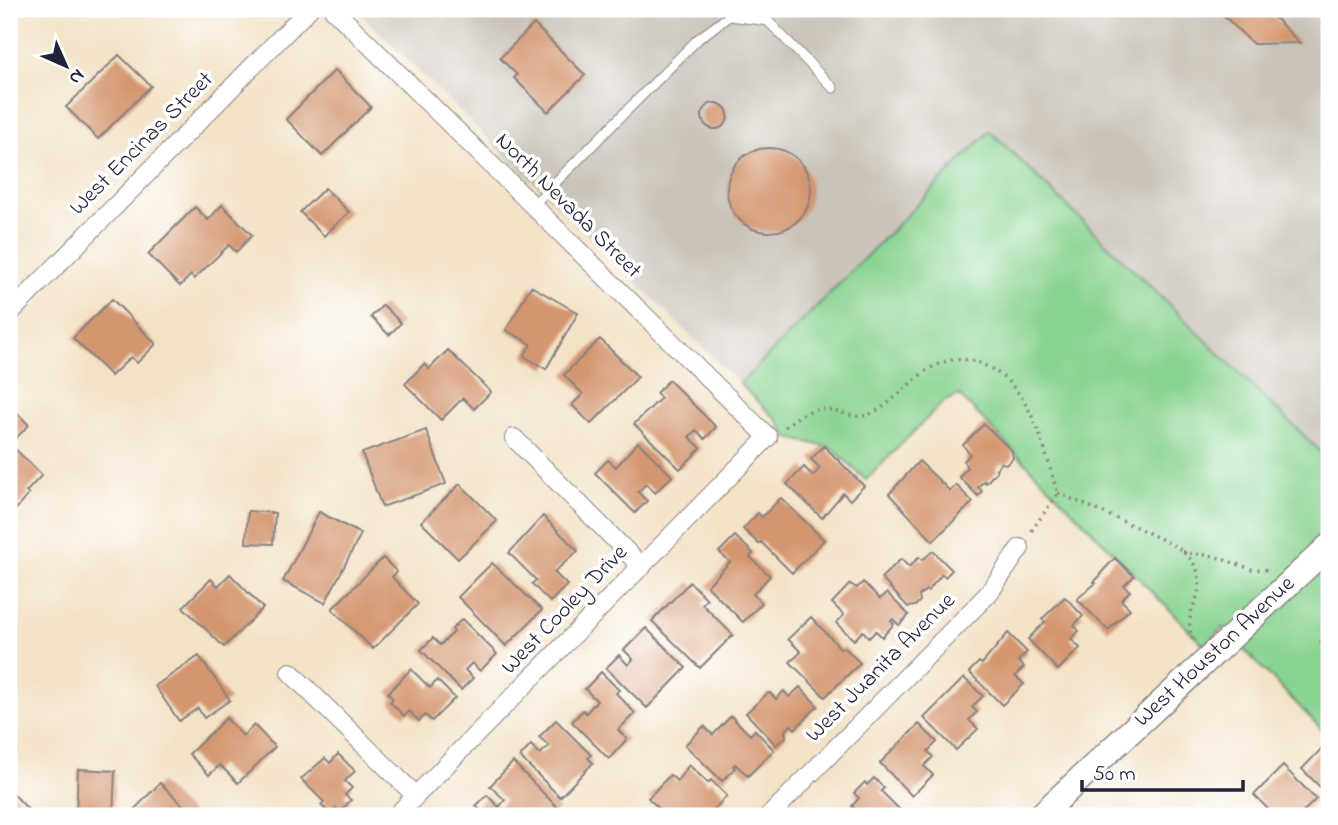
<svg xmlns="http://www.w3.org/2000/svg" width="1338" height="825" viewBox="0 0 1338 825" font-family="'Indie Flower',sans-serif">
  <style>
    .industrial { fill: #c9c3b8 }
    .green { fill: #88d390; stroke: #557a66; stroke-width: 2 }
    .building { fill: #d49670 }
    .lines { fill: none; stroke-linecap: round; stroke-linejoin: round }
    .lane-casing { stroke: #8a8280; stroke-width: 11 }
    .street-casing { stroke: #8a8280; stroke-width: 20 }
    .secondary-casing { stroke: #8a8280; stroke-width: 27 }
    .path { stroke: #8a8280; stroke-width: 3.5; stroke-dasharray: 2 5; stroke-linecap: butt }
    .lane { stroke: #fff; stroke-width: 9 }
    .street { stroke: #fff; stroke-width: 18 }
    .secondary { stroke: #fff; stroke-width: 24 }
    .labels { text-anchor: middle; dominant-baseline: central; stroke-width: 7; stroke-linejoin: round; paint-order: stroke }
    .street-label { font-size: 23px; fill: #22223b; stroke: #fff }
  </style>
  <rect width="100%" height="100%" fill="#fff"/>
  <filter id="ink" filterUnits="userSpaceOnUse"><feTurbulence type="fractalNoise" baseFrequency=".0143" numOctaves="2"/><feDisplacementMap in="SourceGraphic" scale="14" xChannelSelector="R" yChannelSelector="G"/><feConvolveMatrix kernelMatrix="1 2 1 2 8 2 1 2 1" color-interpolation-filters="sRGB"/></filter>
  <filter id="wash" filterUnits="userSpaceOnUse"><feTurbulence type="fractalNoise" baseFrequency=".00686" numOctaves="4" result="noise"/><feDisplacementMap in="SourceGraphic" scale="28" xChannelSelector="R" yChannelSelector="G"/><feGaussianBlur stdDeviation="1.57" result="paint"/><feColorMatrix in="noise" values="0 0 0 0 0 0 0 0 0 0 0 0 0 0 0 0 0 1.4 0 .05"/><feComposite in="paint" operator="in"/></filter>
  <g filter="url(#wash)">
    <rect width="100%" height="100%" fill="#f3e2c6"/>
    <path class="industrial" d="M355,9H1329V460L990,131L740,384Z"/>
    <path class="green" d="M990,131L1329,460V737L1223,628L1204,645L959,395L943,402L866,480L832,448L789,438L777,420L740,384Z"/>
    <g id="blocks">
      <path class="building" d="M1217,9H1266L1300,43L1253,44Z
        M534,24L585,75L548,112L514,78L517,75L500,58Z
        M119,55L151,86L98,139L66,107Z
        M335,70L371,107L322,156L286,119Z
        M702 116a13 13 0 1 1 26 0a13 13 0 1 1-26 0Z
        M727 190a42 42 0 1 1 84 0a42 42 0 1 1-84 0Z
        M325,188L349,212L324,236L300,212Z
        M222,205L252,235L236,252L229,245L194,279L191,275L180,286L148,254L195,207L208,220Z
        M531,286L578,313L546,369L524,356L531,344L506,330Z
        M112,299L156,344L137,363L131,357L111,376L73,338Z
        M383,305L401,323L389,335L371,317Z
        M600,339L638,377L591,424L572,405L583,394L564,375Z
        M448,350L491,392L474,409L463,398L441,420L405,384L424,364L429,369Z
        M669,380L716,427L705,439L696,430L689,437L701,448L680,469L634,424L661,398L656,393Z
        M9,405L29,425L10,444L42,475L26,492L29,494L9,517Z
        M984,424L1012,451L1013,458L1007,464L1001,463L996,469L997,471L986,483L984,481L978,487L982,491L978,496L959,477L967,468L964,461L970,454L963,445Z
        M426,430L446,484L382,507L362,453Z
        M638,442L672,476L655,493L646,484L638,492L647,501L635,513L595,473L608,460L616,467Z
        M824,446L864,486L850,500L843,493L822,518L787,484L804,467L813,476L820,468L811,459Z
        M919,461L950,491L956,485L973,502L933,541L889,494Z
        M460,484L497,521L458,559L421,522Z
        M781,498L824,540L792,573L761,542L759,544L743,529L758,513L762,517Z
        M248,511L275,513L273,544L246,543Z
        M319,512L361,534L325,603L283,581Z
        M543,516L578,551L554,572L567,585L550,602L532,584L536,580L509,553Z
        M735,536L753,553L750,557L770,576L753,594L762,603L743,622L707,586L730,562L719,552Z
        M933,551L952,570L945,577L942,574L928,591L926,590L919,596L920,601L915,606L908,607L881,578L901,559L909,567L919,557L922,560Z
        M383,558L397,572L392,577L418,604L373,649L332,609Z
        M1115,558L1134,576L1124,586L1130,591L1121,600L1130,609L1108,630L1077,599L1096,583L1094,582L1101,575L1100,574Z
        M492,563L542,610L506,646L458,597Z
        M230,574L263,608L224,647L183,607L211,579L218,586Z
        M690,582L707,599L702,604L733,635L700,668L652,621Z
        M863,582L880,599L887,593L909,615L899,625L893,619L891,621L894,624L882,637L876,631L869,638L863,631L854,640L836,623L844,615L832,603L850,584L857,588Z
        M1065,597L1083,616L1074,625L1079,631L1071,639L1080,648L1058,670L1028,639L1045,622L1042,619Z
        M811,617L841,649L844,647L860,663L825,697L790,662L801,652L788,639Z
        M462,619L497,654L480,671L472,663L465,670L473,678L461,690L421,650L433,638L440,645L454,632L452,629Z
        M646,628L686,668L647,708L606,668L619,655L628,665L633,659L624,650Z
        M1008,633L1027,652L1018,661L1024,667L1015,676L1024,684L1002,705L969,672L979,662L982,664Z
        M199,656L230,700L204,718L198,708L179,721L155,686Z
        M411,669L430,688L437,680L455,698L432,721L425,715L419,721L409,711L404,716L390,702L393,699L388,693Z
        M601,672L619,690L616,693L635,713L618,730L627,739L609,759L572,722L583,710L586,713L597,701L585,689Z
        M964,678L983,696L972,707L977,712L969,720L978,729L956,750L924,718Z
        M800,687L818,706L795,729L791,725L785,731L786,737L776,745L746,713L767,694L770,693L776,699L784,691L789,697Z
        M731,716L750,735L755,730L774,750L748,776L735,764L733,766L735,768L722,781L685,745L704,726L713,735Z
        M226,718L243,736L254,725L275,747L238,783L220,765L209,775L189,754Z
        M556,720L591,755L588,758L593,763L560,797L520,757L531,745L540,754L549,746L539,737Z
        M919,724L937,742L928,751L933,757L924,766L933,775L912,796L880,763Z
        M1329,741V796L1302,769Z
        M338,754L355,771L345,781L352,788L345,795L351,800L340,812L336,808L330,814L321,805L324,802L301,779L325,758L330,763Z
        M513,762L559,809L552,816H486L476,806L487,795L499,807L505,800L490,786Z
        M689,765L708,783L711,780L727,796L708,816H700L696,813L693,816H667L648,798L670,775L677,781Z
        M1283,766L1316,799L1304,811L1309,816H1275L1254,795Z
        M78,769L115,771L113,816H76Z
        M874,778L884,788L881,791L905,815L904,816H855L859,813L852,806L859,798L854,793L865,782L867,785Z
        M160,783L194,816H128Z
        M9,789L34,816H9Z"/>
    </g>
  </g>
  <g filter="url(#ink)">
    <use href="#blocks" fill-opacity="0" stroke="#8a8280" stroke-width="2"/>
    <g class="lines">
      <defs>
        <path id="lane" d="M533,205L698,39L729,16L768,21L833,88"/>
        <path id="street" d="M333,9L768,437L396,816
          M9,314L309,9
          M514,438L642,567
          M290,672L416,796
          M769,816L989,593L1020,548"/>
        <path id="secondary" d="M1040,816L1329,546"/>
      </defs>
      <use href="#lane" class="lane-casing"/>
      <use href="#street" class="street-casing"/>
      <use href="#secondary" class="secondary-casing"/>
      <path class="path" d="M785,427C830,387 844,429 874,412C898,400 914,374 939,364C958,356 973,359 990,368C1036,395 1042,447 1058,493L1030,533
        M1058,493C1090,507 1121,520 1153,535C1162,540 1173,544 1182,551C1190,557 1198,567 1199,578C1203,601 1182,609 1193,641
        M1183,552L1214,556L1251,569L1269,570
        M1329,621L1321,642L1329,664"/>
      <use href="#lane" class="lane"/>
      <use href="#street" class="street"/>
      <use href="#secondary" class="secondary"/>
    </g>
  </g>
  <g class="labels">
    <g class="street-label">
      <text transform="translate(142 144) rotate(-45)">West Encinas Street</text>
      <text transform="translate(568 206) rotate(45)">North Nevada Street</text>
      <text transform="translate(565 610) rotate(-46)">West Cooley Drive</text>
      <text transform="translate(1215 652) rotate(-43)">West Houston Avenue</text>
      <text transform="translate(881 668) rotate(-45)">West Juanita Avenue</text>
    </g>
  </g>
  <rect width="1338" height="825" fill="none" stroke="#fff" stroke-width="35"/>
  <g transform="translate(66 66) rotate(135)" stroke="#ffffff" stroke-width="5" paint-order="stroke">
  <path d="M0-5L12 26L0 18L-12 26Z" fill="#22223b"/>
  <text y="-10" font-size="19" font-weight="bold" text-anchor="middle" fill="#22223b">N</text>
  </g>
  <path d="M1082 780v10h161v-10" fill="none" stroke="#22223b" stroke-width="3.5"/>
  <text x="1093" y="780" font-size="21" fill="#22223b" stroke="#ffffff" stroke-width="5" paint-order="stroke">50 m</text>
</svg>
